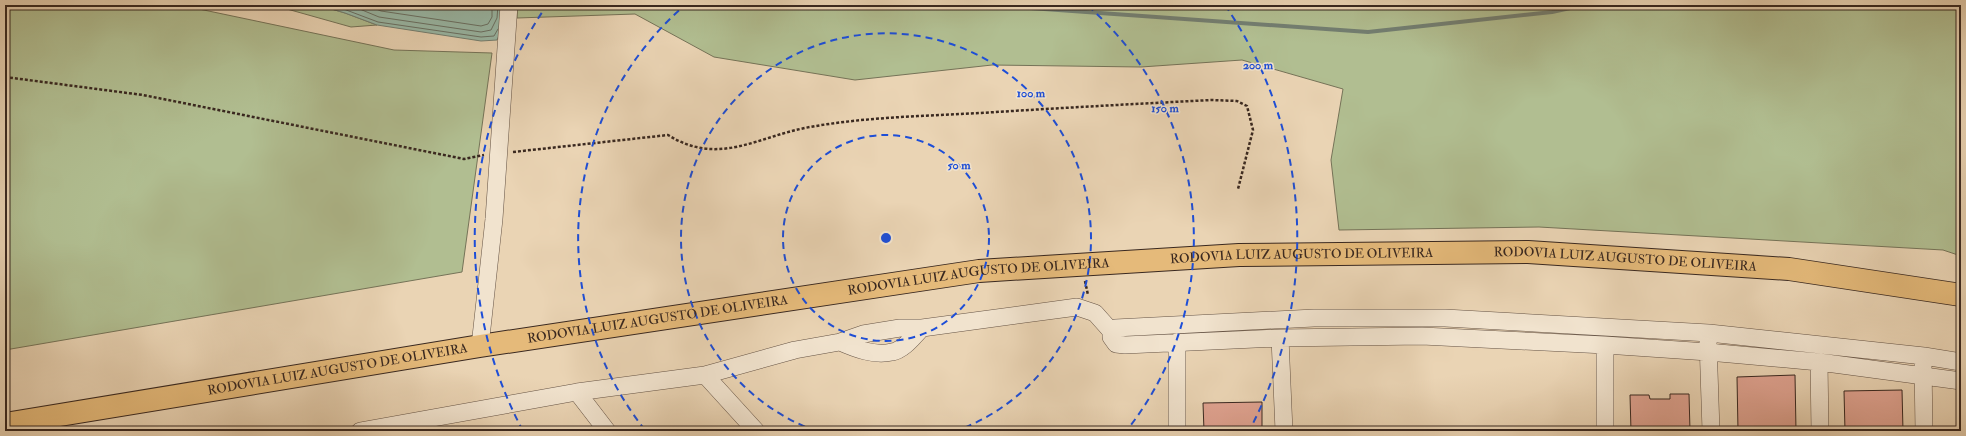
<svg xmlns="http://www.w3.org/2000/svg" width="1966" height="436" viewBox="0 0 1966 436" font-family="'IM FELL Double Pica',serif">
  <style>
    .green { fill: #b1be91; stroke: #757358 }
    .water { fill: #99b9a8; stroke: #737f72 }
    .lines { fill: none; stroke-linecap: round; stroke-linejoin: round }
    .shore { stroke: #697064; stroke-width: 1 }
    .stream { stroke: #737f72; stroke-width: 4 }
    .building { fill: #dfa290; stroke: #392820 }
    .minor-casing { stroke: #655345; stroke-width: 18 }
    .highway-casing { stroke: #392820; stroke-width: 24 }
    .path { stroke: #392820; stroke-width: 2.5; stroke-dasharray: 3 2; stroke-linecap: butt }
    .minor { stroke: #f1e3ce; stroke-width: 17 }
    .highway { stroke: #e5ba7a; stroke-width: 22 }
    .ring { fill: none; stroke: #1d4ed8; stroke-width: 2; stroke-dasharray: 7 5 }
    .labels { text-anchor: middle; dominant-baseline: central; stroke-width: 3; stroke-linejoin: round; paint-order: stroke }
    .street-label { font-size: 13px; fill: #392820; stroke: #f1e3ce }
    .centre { fill: #1d4ed8; stroke: #f1e3ce; stroke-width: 2 }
    .ring-label { font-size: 12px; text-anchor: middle; font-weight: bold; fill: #1d4ed8; stroke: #f1e3ce; stroke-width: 3; stroke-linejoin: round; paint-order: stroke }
  </style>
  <rect width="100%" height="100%" fill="#ead4b4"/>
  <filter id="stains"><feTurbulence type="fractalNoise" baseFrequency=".005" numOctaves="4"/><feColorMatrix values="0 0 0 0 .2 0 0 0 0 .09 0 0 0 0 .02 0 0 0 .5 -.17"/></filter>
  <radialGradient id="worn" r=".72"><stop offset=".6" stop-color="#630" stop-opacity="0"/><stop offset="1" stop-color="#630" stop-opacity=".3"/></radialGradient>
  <path class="green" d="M5,5H157L199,9L394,50L492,53L462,272L5,350Z
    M262,5H318L345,13L377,25L351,27L287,9Z
    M517,5H1961V256L1943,250L1539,227L1339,230L1331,160L1343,89L1242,60L1141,67L992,65L855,80L714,57L635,14L517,18Z"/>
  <path class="water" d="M318,5H507L506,21L497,40L481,41L377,25L345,13Z"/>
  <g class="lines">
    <path class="shore" d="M333,5L378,22L481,37L494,36L498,29
      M350,5L379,17L481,32L491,30L497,18L498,5
      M366,5L381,11L481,26L488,24L492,17V5"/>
    <path class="stream" d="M988,5L1368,32L1552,12L1584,5"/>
  </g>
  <path class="building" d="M1795,375L1796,431H1738L1737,377Z
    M1902,390L1903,431H1845L1844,391Z
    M1670,394H1689L1690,431H1631L1630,395H1649L1650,399H1670Z
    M1262,402V431H1204L1203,403Z"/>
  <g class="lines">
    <defs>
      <path id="minor" d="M1280,338L1284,431
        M1708,341L1711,431
        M840,342C856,349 874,356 892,352C904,350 914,336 922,328
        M1177,342V431
        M480,346L494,219L509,5
        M1819,362L1820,431
        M1961,362L1924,356L1709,333L1445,318H1314L1115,328L1111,331V337L1116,344L1125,345L1280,338L1422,336L1605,345L1708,352L1819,362L1961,381
        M1923,363L1924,431
        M705,375L756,431
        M577,392L607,431
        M360,431L577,392L705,375L795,350L840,342L863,334L900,328H922L1077,307L1095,313L1111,331
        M1605,431V345"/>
      <g id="highway">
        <path id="s1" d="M5,424L480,346L979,271L1239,255L1528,252L1789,269L1961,295"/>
      </g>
    </defs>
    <use href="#minor" class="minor-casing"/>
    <use href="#highway" class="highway-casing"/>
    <path class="path" d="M5,77L143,95L464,159L484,155
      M513,152L668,135C719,167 758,136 810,127C866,117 924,116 981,113C1058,108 1134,104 1211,100L1237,101L1247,106L1253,130L1238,189
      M1085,281L1088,295"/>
    <use href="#minor" class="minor"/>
    <use href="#highway" class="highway"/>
  </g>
  <g class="ring">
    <circle cx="886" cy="238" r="103"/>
    <path d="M816 431A205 205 0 1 1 956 431"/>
    <path d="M645 430A308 308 0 0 1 684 6M1088 6A308 308 0 0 1 1127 430"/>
    <path d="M523 431A411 411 0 0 1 547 5M1225 5A411 411 0 0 1 1249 431"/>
  </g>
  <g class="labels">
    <g class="street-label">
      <text stroke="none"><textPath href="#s1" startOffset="1309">RODOVIA LUIZ AUGUSTO DE OLIVEIRA</textPath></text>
      <text stroke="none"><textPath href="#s1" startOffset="1633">RODOVIA LUIZ AUGUSTO DE OLIVEIRA</textPath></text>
      <text stroke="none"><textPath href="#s1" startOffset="985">RODOVIA LUIZ AUGUSTO DE OLIVEIRA</textPath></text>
      <text stroke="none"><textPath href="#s1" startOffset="661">RODOVIA LUIZ AUGUSTO DE OLIVEIRA</textPath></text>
      <text stroke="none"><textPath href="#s1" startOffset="337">RODOVIA LUIZ AUGUSTO DE OLIVEIRA</textPath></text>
    </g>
  </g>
  <circle cx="886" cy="238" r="6" class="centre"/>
  <g class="ring-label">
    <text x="1258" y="69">200 m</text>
    <text x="1031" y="97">100 m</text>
    <text x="1165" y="112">150 m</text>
    <text x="959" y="169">50 m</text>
  </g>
  <rect width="1966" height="436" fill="none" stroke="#ead4b4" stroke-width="20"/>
  <rect x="6" y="6" width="1954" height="424" fill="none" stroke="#392820" stroke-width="2"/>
  <rect x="10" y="10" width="1946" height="416" fill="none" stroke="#392820"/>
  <rect width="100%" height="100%" filter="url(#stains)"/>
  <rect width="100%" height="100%" fill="url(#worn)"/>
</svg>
